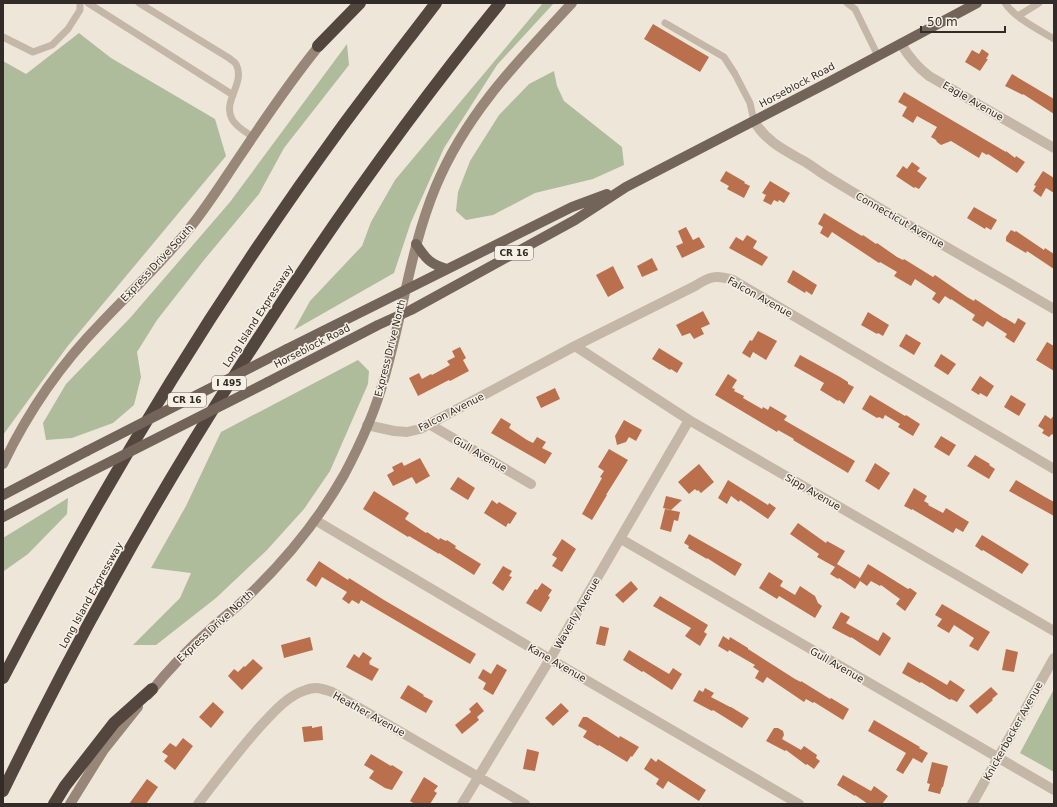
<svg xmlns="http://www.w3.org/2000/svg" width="1057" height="807" viewBox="0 0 1057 807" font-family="'DejaVu Sans',sans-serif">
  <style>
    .green { fill: #aebc9b }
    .building { fill: #ba704c }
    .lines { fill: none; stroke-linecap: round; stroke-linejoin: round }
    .service { stroke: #c5b7a7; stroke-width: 7 }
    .minor { stroke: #c5b7a7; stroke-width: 10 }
    .secondary { stroke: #988779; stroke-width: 10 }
    .primary { stroke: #736459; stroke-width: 10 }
    .motorway { stroke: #53463f; stroke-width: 12 }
    .primary-bridge { stroke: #736459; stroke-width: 10 }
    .labels { text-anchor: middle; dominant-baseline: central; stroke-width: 3; stroke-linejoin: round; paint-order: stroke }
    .shield { fill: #f7f0e5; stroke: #6d6660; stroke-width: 1 }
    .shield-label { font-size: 9px; font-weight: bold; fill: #322b27 }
    .street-label { font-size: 10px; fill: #322b27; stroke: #f7f0e5 }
  </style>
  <rect width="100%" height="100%" fill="#efe6da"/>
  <path class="green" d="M543,3H554L497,65L444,148L411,222L394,273L294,330L310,301L362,246L371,222L395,180Z
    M79,33L111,58L215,119L226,156L67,347L3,435V61L26,74Z
    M347,44L349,65L284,148L259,194L204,260L157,320L137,352L141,377L134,405L113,423L72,438L46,440L43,423L66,384L130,318L230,202Z
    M554,71L557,86L564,101L622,147L624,165L593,179L535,193L493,215L466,220L456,211L458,192L470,161L499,115L529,84Z
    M358,360L369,371L368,384L330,471L304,509L267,550L216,598L156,645H133L180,598L191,573L151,568L186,506L221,432Z
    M68,498L67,514L28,554L4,571L3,574V538Z
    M1054,689V772L1020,753Z"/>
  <path class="building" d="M653,24L709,57L700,72L644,39Z
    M982,49L989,54L986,59H988L980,71L965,62L972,50L979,54Z
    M1012,74L1054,99V114L1023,94V95L1005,86Z
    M904,92L1006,152V151L1015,158L1016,156L1025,162L1017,173L988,154L987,155L982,152L979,158L951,141L941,145L937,142L936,140L931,137L937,127L917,116L913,123L902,116L907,107L898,102Z
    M912,162L920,168L917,171L927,178L919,189L915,187L914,188L896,176L903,166L907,169Z
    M726,171L745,182L744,183L750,186L744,198L727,189L729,186L720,181Z
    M1043,171L1054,178V193L1046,188L1041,197L1033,191L1036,186L1034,185Z
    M770,181L790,193L784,203L779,200L778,202L774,200L771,205L763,201L766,195L762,193Z
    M974,207L997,220L991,230L986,227L985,229L967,218Z
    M824,213L862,236L863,235L876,244L877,243L897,257L903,260L904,259L933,277L935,275L967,297L974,301L975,299L1004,318H1005L1015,324L1018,318L1026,323L1014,343L1005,337L1007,334L987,321L983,327L972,320L975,315L951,299V300L945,296L939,304L932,299L936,293L915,279L911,286L894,276L897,272L880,262L879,263L832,232L828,238L820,233L823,227L818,224Z
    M686,227L693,240L699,237L705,247L682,258L676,246L683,243L678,231Z
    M1011,230L1015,232L1016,231L1044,250L1045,248L1054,254V269L1027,251L1026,253L1006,241V237Z
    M747,235L757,241L753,248L768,257L762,266L729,248L736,237L743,241Z
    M652,258L658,270L642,277L637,266Z
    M613,266L624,288L608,297L596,275Z
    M793,270L817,285L812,295L806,291L805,293L787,282Z
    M703,311L710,324L701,328L704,334L694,339L690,333L682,336L676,325Z
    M868,312L889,325L883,336L878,333L877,334L861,325Z
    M758,331L777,341L766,360L753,352L750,358L742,353L750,340L752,341Z
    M906,334L921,343L914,355L899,346Z
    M1047,342L1054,346V371L1036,360Z
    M460,347L466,358L463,360L469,371L450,381L449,380L418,396L409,378L419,373L422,379L431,374L432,375L450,365L447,361L455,357L452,351Z
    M659,348L683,363L677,373L671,369L670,370L652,359Z
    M941,354L956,364L948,375L934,366Z
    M800,355L840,377L848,382V384L854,387L844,404L839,400L838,401L820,390L824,383L794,366Z
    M728,374L737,380L732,388L735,389L734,391L744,396L743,398L762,409L763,407L768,410L770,406L787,416L784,420L855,461L848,473L793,440L794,439L778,430L777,432L715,395Z
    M980,376L994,386L987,397L980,393L979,395L971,390Z
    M555,388L560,399L541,408L536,397Z
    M870,395L905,416L906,415L920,424L913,436L898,427L900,424L885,415L883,419L879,417L877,418L862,409Z
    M1011,395L1026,404L1019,416L1004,407Z
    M1045,415L1051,419L1054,415V436L1052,434L1049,437L1042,433L1044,430L1038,426Z
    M501,418L511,424L509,428L527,440L533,443L537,437L546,442L542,448L552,453L545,464L491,433Z
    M624,420L642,430L636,441L629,437L626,442L617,445L615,436Z
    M941,436L956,445L949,456L934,447Z
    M609,449L628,460L606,495H607L592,520L582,514L602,478L600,477L604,471L598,467Z
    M975,455L990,464L989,465L995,469L989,479L967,466Z
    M420,458L430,476L416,484L412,477L393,486L387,475L394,471L392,467L402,462L404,466Z
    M875,463L890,473L879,490L865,481Z
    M699,464L714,482L701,493L698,490L697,491L695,489L689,494L678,482Z
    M458,477L475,488L468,500L450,489Z
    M728,480L768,505L769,503L776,508L768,519L740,500L739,502L731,496L727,504L718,498Z
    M1016,480L1045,497L1054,502V516L1009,491Z
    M914,488L927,496L924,501L929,504L928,505L943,513L946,508L969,522L963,532L956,528L953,533L912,509V510L904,506Z
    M374,491L409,513L405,519L426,533L427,532L439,540L440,538L446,541L447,540L456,546L455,548L481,564L474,575L439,553V554L409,536L408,537L363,509Z
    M666,496L682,500L671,510L663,508Z
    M492,500L497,504L499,502L517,513L510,524L508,523L506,527L484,513Z
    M665,509L680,512L678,521L674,520L671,532L660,529Z
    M798,523L826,543L827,541L845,551L837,564L860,578L868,564L908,589L910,588L917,593L905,611L896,604L900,599L881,585L880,586L871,581L867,586L860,581L855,589L839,578L838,579L830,574L835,567L817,557L819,554L790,534Z
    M689,534L742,564L735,576L707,558V559L688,548L689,546L684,543Z
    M982,535L1029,564L1022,574L983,550L982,551L975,546Z
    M562,539L576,549L562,572L552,566L557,558L552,555Z
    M319,561L348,580L349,578L384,600L476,654L470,664L361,600L359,604L352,600L349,604L342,599L347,592L322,577L316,587L306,580Z
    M503,566L512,571L509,576L512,577L503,591L492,583Z
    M769,572L783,581L780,586L795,595L800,586L815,596L818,603L822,606L815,618L779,596L777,599L759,588Z
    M631,581L638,589L623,603L615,595Z
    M542,583L552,590L548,596L550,597L541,612L526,603L535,589L537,590Z
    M660,596L708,625L704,632L707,634L700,646L685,636L691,628L653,606Z
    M942,604L990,632L978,651L969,646L974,638L954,625L949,633L937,626L942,619L935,615Z
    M841,612L850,617L846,623L878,641L883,632L891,638L880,656L851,637V638L832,628Z
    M600,626L609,628L605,646L596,644Z
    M723,636L729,640L730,637L748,648V649L795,679L801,682V681L830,699L831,698L849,709L843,720L814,702L813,703L806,699L804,702L767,677L763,683L755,678L759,671L753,667L755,665L729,650L728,652L718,646Z
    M310,637L313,650L284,658L281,645Z
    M1006,649L1018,652L1014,672L1002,670Z
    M629,650L669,674L673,668L682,674L672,690L643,671L642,672L623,660Z
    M363,652L372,658L369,662L370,663L369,664L379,669L372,681L346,667L354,654L359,658Z
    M253,659L263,668L242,690L228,676L234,669L238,672L244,666L245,667Z
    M908,662L947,685L950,680L965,690L957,702L951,699L950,700L921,682L920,683L902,673Z
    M497,664L507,670L493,695L483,689L486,683L478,678L483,669L491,674Z
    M408,685L424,695L423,696L433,701L426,713L400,698Z
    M991,687L998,694L992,699L993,700L977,714L969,706Z
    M705,688L714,693L711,697L730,707H731L749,718L742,728L713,710L712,711L693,701L699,690L703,692Z
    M213,702L224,712L211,728L199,717Z
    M477,702L484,711L477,717L479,720L462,734L455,725L471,712L469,709Z
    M561,703L569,711L553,726L545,718Z
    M583,717H587L619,738L620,736L639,747L632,757L631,756L627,762L599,745L598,746L583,737L587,731L578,726Z
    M874,720L920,747L919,748L928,753L922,763L913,758L903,774L896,770L906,753L868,731Z
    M312,726V728L322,726L323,740L304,742L302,727Z
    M774,728H778L783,731L784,735L782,739L801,750L804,746L817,755L816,758L820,761L814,769L807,764L806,765L786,750L785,751L766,741Z
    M183,738L193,746L175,770L164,761L168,756L162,752L170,743L176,747Z
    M527,749L539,752L535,771L523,769Z
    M371,754L391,766L392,765L403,772L392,790L385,788L369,778L374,771L364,765Z
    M651,758L656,762L658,759L706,790L699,801L668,781L663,789L656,784L659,779L644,769Z
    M932,762L948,766L943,787H942L940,794L928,791L930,784L927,783Z
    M843,775L871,791L874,786L888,796L882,804H868L855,795V796L837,785Z
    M424,777L438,786L434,791L437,793L430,804H415L410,801Z
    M147,779L158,787L146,804H129Z"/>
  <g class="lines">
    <path class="service" d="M88,3L233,95
      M139,3L229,58C231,60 235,62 236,64C246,83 222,101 232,119C236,127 246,132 253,137
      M847,3L855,9L878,56
      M1005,3C1015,18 1039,30 1054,39
      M1018,16L1039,3
      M665,23L724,57L735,74L750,103L754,121
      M3,37L33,52L52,45L68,29L80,10V3"/>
    <path class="minor" d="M901,44C909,57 917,67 929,76L1054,148
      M754,121C765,140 782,149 800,159C808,163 816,169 823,174C899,221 977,264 1054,309
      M575,346L689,420L1054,631
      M429,424L531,484
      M367,425L394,431L407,432L420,429L575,346L695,286C710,276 716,275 733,280L1054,469
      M315,520L550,659L799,804
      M621,539L1054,790
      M198,804C217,779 236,754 257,730C271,715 286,696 306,690C316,686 323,689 332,692L525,804
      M462,804L550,659L689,420
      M972,804L1054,658"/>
    <path class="secondary" d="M3,464C28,412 61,364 101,323C130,292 162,263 188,230C207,207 223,181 240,156C266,117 293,77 323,41
      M148,695C168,670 190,647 214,626C225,616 236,608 246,598C284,562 318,521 344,475C360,445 375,412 384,379C403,315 410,248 436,186C467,112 519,60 572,3
      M70,804L103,751L138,707"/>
    <path class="primary" d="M416,244C426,259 430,264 447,269
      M287,349L572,207L607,194
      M268,382L378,325L411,310L575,220L626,187L829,82L977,3
      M3,495L87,451
      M3,517L70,482"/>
    <path class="motorway" d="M318,46L360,3
      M3,678C102,487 214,302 341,128C372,86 404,45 436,3
      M3,791C37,721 73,651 111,583C150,512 192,442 236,373C317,245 404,121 500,3
      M54,804L65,786L114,723L152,689"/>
    <path class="primary-bridge" d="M87,451L287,349
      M70,482L268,382"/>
  </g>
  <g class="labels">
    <g class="shield">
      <rect x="495" y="246" width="38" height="14" rx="3"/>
      <rect x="212" y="376" width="34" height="14" rx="3"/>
      <rect x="168" y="393" width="38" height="14" rx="3"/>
    </g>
    <g class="shield-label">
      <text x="514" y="253">CR 16</text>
      <text x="229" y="383">I 495</text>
      <text x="187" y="400">CR 16</text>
    </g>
    <g class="street-label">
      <text transform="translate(797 85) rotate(-28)">Horseblock Road</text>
      <text transform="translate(973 101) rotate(30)">Eagle Avenue</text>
      <text transform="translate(900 220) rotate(30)">Connecticut Avenue</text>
      <text transform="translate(157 263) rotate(-47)">Express Drive South</text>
      <text transform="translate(760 297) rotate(29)">Falcon Avenue</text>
      <text transform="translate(258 316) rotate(-57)">Long Island Expressway</text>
      <text transform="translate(312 346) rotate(-27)">Horseblock Road</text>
      <text transform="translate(390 348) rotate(-76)">Express Drive North</text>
      <text transform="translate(451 412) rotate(-27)">Falcon Avenue</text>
      <text transform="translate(480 454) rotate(30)">Gull Avenue</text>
      <text transform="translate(813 492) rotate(30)">Sipp Avenue</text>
      <text transform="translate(91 595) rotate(-61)">Long Island Expressway</text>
      <text transform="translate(577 613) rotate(-60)">Waverly Avenue</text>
      <text transform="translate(215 626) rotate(-43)">Express Drive North</text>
      <text transform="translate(557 663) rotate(30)">Kane Avenue</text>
      <text transform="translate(837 665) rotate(30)">Gull Avenue</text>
      <text transform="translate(369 714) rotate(29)">Heather Avenue</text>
      <text transform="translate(1013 731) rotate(-61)">Knickerbocker Avenue</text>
    </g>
  </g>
  <rect width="1057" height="807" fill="none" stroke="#322b27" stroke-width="8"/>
  <path d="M921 26v6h84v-6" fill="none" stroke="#322b27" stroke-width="2"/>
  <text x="927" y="26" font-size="12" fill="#322b27" stroke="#f7f0e5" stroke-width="3" paint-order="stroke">50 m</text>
</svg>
